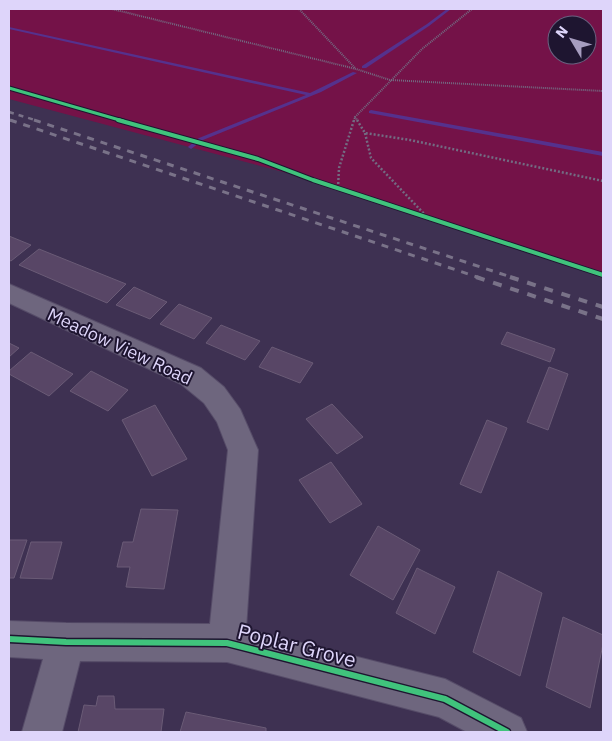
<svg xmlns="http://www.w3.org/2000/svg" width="612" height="741" viewBox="0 0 612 741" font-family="'IBM Plex Sans',sans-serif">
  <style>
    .green { fill: #741248; fill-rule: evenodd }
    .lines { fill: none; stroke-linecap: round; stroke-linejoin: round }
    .stream { fill: #55318d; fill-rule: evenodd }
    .building { fill: #584666; stroke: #6a5b76 }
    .street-casing { stroke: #564c68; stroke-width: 2 }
    .path-far1 { stroke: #736b82; stroke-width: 2; stroke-dasharray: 1 1; stroke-linecap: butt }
    .path { stroke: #736b82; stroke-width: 2.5; stroke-dasharray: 2 2; stroke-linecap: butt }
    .street { fill: #6e667e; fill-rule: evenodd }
    .rail-far2 { stroke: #797288; stroke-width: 2.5; stroke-dasharray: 5 5; stroke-linecap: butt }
    .rail-far1 { stroke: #797288; stroke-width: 3; stroke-dasharray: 7 7; stroke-linecap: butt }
    .rail { stroke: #797288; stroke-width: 4; stroke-dasharray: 9 9; stroke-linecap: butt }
    .cycleway-far2-casing { stroke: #1e1530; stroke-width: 5 }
    .cycleway-far1-casing { stroke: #1e1530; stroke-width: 6 }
    .cycleway-casing { stroke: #1e1530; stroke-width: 9 }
    .cycleway-far2 { stroke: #40c37c; stroke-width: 3 }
    .cycleway-far1 { stroke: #40c37c; stroke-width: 4 }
    .cycleway { stroke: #40c37c; stroke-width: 6 }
    .labels { text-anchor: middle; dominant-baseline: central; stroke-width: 4; stroke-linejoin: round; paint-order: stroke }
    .street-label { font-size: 18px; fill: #ded5fa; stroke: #1e1530 }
    .near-street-label { font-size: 21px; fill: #ded5fa; stroke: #1e1530 }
  </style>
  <rect width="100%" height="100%" fill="#3e3152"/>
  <path class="green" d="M9,9H603V272L313,180L9,99ZM557,25H587V55H557Z"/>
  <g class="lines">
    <path class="stream" d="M447,9H451L429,26L366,68H362V66L427,24Z
      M9,27L310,93L353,72L357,73L321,92L203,140L191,149L188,147L189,146L199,138L306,95L9,29Z
      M371,110L603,152V156L369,113V111Z"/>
  </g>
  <path class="building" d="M9,236L31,245L11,261L9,260Z
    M39,249L126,284L107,303L19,265Z
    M134,287L167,302L150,319L116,305Z
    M179,304L212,318L194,339L160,324Z
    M221,325L260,341L245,360L206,343Z
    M507,332L555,349L550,362L501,344Z
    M9,343L19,348L9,357Z
    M272,347L313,363L300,383L259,367Z
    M31,352L73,374L49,396L9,374V371Z
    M549,367L568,374L548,430L527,422Z
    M91,371L128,390L108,411L70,391Z
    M332,404L363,437L337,454L306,419Z
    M155,405L187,459L152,476L122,420Z
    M487,420L507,428L481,493L460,484Z
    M331,462L362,504L330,523L299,480Z
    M141,509L178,510L164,589L126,587L130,567H117L123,542H133Z
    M378,526L420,550L393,600L350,575Z
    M9,540H27L14,578H9Z
    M31,542H62L52,579L20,578Z
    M417,568L455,587L435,634L396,613Z
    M498,571L542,593L520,676L473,652Z
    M563,617L603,635V644L590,708L546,687Z
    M98,696H114L115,709H164L161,732H78L84,705L96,706Z
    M186,712L266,728V732H180Z"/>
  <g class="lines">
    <defs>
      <path id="street" d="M9,284L201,368L224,387L240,409L258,450L246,629L445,679L521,718L527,732H467L439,717L227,662L80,661L62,732H22L43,659L9,657V621L66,623L210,624L228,450L217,422L204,403L181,384L9,303Z"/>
    </defs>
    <use href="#street" class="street-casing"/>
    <path class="path-far1" d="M112,9L356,69L390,80L603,91
      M299,9L355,68
      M355,117L358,121
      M354,121L355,117L422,49L472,9"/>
    <path class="path" d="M357,120L365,133L410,140L603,181
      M365,133L371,158L429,219
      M333,186L335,189H340
      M338,188L339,168L354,120"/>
    <use href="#street" class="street"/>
    <path class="rail-far2" d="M9,112L38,121
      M9,120L13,121"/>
    <path class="rail-far1" d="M10,120L480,278
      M34,120L514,278"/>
    <path class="rail" d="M476,277L603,319
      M510,277L603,307"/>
    <defs>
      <path id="cycleway-far2" d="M9,88L123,121"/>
      <path id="cycleway-far1" d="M118,120L258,159L313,180L603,275"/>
      <path id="cycleway" d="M9,639L66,642L227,643L445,699L507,732"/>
    </defs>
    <use href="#cycleway-far2" class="cycleway-far2-casing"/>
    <use href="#cycleway-far1" class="cycleway-far1-casing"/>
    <use href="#cycleway" class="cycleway-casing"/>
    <use href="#cycleway-far2" class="cycleway-far2"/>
    <use href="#cycleway-far1" class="cycleway-far1"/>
    <use href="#cycleway" class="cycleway"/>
  </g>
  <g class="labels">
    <g class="street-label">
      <text transform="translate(120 346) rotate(25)">Meadow View Road</text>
    </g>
    <g class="near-street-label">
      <text transform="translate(297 645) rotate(14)">Poplar Grove</text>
    </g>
  </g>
  <rect width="612" height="741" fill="none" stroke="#ded5fa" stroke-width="20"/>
  <g transform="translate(572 40) rotate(308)"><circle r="24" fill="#1e1530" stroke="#6b6281"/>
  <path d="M0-4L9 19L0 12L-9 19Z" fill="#a69cbf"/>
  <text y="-8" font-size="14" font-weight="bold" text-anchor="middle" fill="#ded5fa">N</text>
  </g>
</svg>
